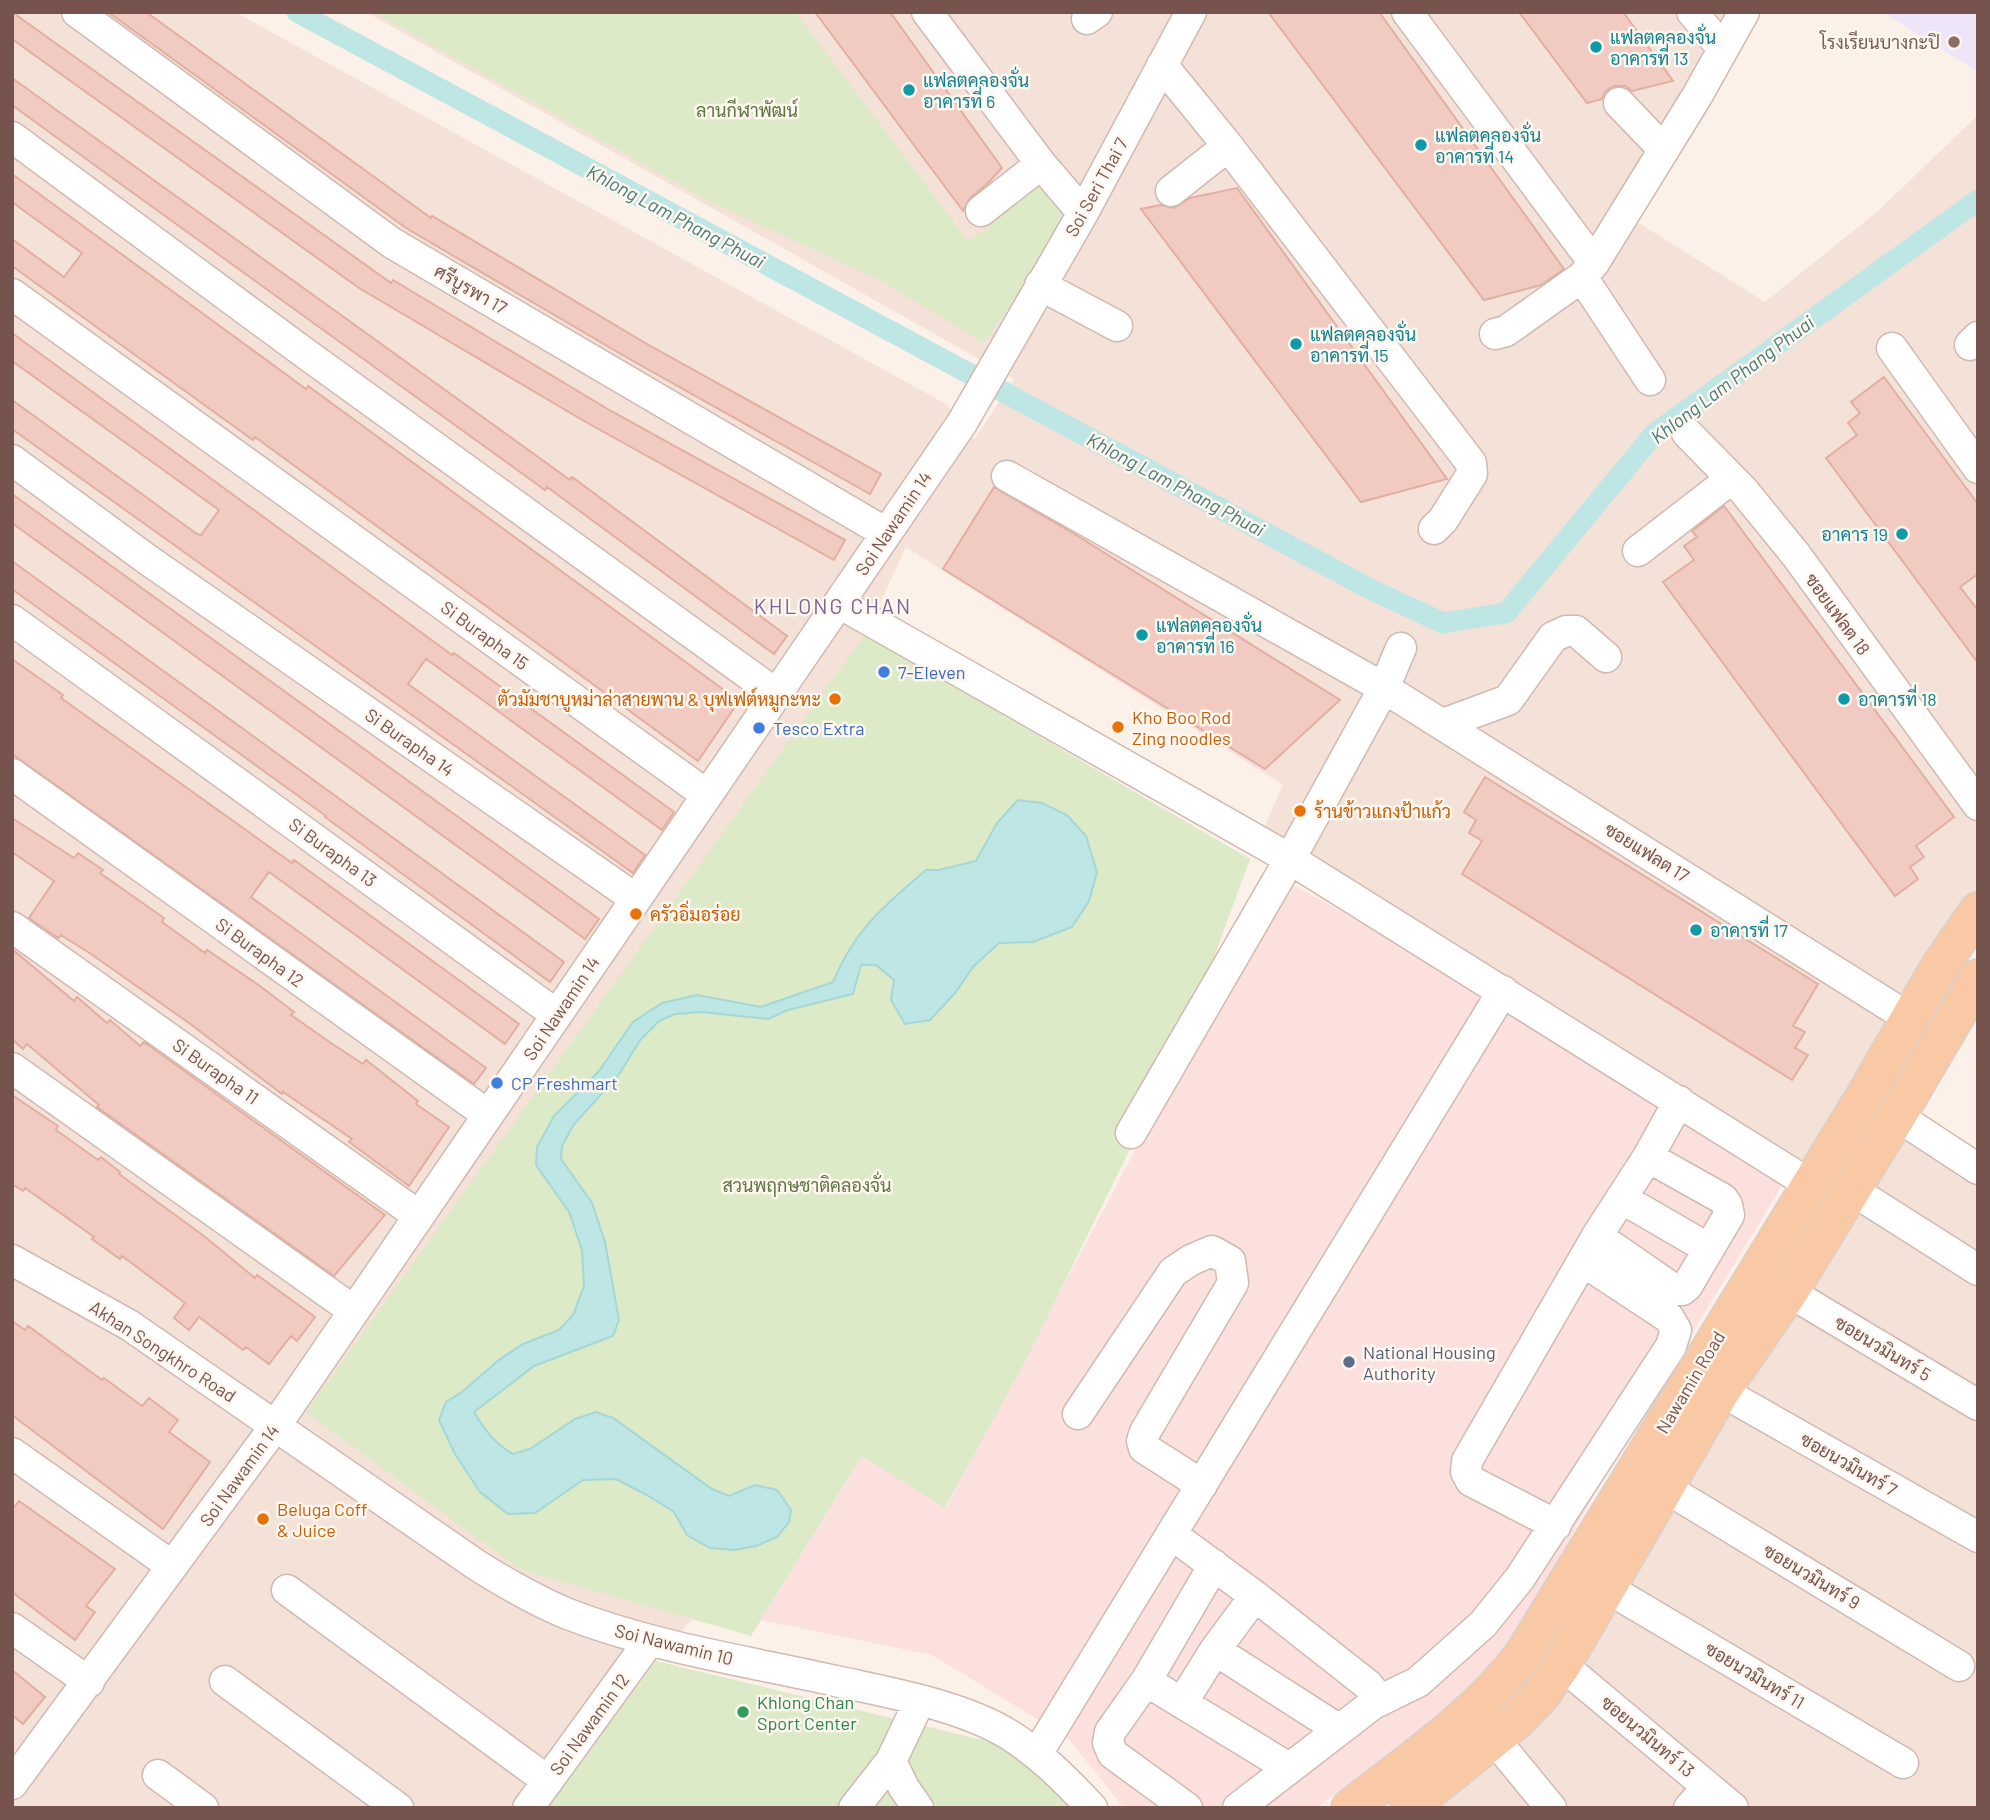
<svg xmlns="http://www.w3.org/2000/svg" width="1990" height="1820" viewBox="0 0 1990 1820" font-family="Barlow,Sarabun,sans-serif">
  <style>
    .residential { fill: #f4e1d7 }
    .commercial { fill: #fce0dd }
    .education { fill: #eee5f9 }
    .green { fill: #dceac7 }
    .water { fill: #bde6e4; stroke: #a4d7d6; stroke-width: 2 }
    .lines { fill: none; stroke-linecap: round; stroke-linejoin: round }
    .canal { stroke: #bde6e4; stroke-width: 21 }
    .building { fill: #f1cbc1; stroke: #e3aea2; stroke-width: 2 }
    .minor-casing { stroke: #d0b9b1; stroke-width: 33 }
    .major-casing { stroke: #d9cfcd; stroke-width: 40 }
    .minor { stroke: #fff; stroke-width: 30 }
    .major { stroke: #f8c9a4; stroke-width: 37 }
    .education-dot { fill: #8d6e63; stroke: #fff6ef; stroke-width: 2.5 }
    .culture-dot { fill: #0f9aa8; stroke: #fff6ef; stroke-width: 2.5 }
    .shop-dot { fill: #3f7fe0; stroke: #fff6ef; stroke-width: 2.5 }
    .food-dot { fill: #e8710a; stroke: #fff6ef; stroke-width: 2.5 }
    .service-dot { fill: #5c6f8a; stroke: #fff6ef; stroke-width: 2.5 }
    .leisure-dot { fill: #2e9e5b; stroke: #fff6ef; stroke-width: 2.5 }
    .labels { text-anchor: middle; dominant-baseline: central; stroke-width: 5; stroke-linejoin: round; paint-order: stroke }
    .culture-label { font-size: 18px; fill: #0d838f; stroke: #fff6ef; text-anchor: start }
    .education-label { font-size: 18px; fill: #785e54; stroke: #fff6ef; text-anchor: end }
    .park-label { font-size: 18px; fill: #5b7641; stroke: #fff6ef }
    .street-label { font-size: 18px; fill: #76544d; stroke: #fff6ef }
    .shop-label { font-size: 18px; fill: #366cbe; stroke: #fff6ef; text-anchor: start }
    .food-label { font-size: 18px; fill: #c56008; stroke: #fff6ef; text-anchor: start }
    .service-label { font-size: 18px; fill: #4e5e75; stroke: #fff6ef; text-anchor: start }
    .leisure-label { font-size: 18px; fill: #27864d; stroke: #fff6ef; text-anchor: start }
    .water-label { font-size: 19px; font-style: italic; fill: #407b79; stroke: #fff6ef }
    .quarter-label { font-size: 21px; letter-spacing: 2px; fill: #7a6592; stroke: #fff6ef }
  </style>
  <rect width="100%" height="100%" fill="#fcf1e9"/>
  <path class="residential" d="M12,12H235L946,404L974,440L1014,379L366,12H1760L1631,218L1765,302L1878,211L1978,115V894L1811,1165L1262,832L1283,785L906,547L865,635L521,1570L692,1619L656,1661L548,1808H12Z
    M1902,1134L1978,1185V1808H1432L1562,1689Z"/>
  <path class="commercial" d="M1279,878L1501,995L1787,1177L1592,1498L1545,1585L1497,1663L1467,1693L1317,1808H1124L1068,1738L932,1655L761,1620L863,1455L946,1508Z"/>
  <path class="education" d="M1882,12H1978V72Z"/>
  <path class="green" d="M374,12H795L968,241L992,225L988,190L1028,156L1071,216L984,343L882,281L709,201Z
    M865,635L1250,859L1182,1044L1029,1354L945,1508L862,1456L751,1636L521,1570L306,1412Z
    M656,1661L991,1742L1053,1782L1073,1808H548Z"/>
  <path class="water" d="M1018,800L1042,803L1067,815L1086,836L1097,872L1089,901L1072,927L1033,942L999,943L973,967L955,993L930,1020L905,1024L891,1000L894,980L876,965H861L853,994L788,1010L768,1019L701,1012L675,1014L659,1021L641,1039L618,1076L574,1124L562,1146L561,1159L592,1203L605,1242L619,1320L613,1336L534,1366L474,1412C484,1429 495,1444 513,1454L530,1449L575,1419L596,1412L613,1418L712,1489L729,1496L755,1485L777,1490L791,1510L789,1522L777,1537L756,1546L734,1550L710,1548L687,1535L674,1512L647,1495L616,1479L583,1480L535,1513L508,1514L480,1492L455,1454L439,1420L446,1402L462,1392L500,1359L523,1344L559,1330L573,1315L584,1286L582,1250L569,1212L536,1165L537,1147L554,1116L599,1071L633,1022L662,1003L697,995L761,1007L833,982C855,929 884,906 926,870H939L976,861L997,823Z"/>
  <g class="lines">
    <path class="canal" d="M297,12L1370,589L1443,623L1506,613L1655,433L1978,200"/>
  </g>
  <path class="building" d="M12,12L391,283L393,280L611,411L845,540L834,560L584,421L359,288L12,39Z
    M108,12H146L431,218L432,216L647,344L881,474L870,494L626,357L406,228Z
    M815,12H890L1002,168L987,184L970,198L963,211Z
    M1268,12H1379L1564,269L1541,285L1484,300Z
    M1519,12H1623L1673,81L1632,91L1625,86H1614L1606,91L1602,99L1587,103Z
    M12,78L570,480L572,477L787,636L774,654L547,487L545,490L111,177L12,105Z
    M12,174L306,389L308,386L739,701L698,761L255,437L253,440L12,266V239L64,277L82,253L12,202Z
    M1237,188L1447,479L1361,502L1141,209L1161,205L1174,208L1190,198Z
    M12,333L452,655L454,653L674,812L662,830L426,659L408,684L645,855L633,873L12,429V400L197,534L201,535L219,510L12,361Z
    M1884,377L1978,504V574L1960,587L1978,610V663L1826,458L1857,435L1848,423L1860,413L1851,402Z
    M994,487L1076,535L1340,700L1265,769L943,569Z
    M12,494L599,919L585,939L12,523Z
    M1724,506L1954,817L1916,846L1924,857L1910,867L1918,879L1895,896L1663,582L1694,560L1684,546L1697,537L1692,531Z
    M12,561L564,962L550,982L325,817L326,816L12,589Z
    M12,659L63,695L61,698L292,863L294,860L519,1024L505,1044L269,872L251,897L486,1068L474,1084L12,754Z
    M1485,777L1818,984L1793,1026L1805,1032L1795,1048L1808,1055L1792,1080L1462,874L1482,841L1469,833L1476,820L1464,812Z
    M12,818L74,858L78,853L103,870L100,873L164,918L162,922L205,953L207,950L260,986L294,1012L291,1015L331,1043L363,1064L366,1060L418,1101L416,1104L449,1127L409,1186L349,1142L352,1139L283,1092L282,1094L189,1023L91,954L61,935L58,938L29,918L54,881L12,852Z
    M12,949L74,1001L77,997L107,1023L110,1020L140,1046L144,1042L385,1215L334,1276L97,1107L99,1105L27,1044L23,1049L12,1039Z
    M12,1095L58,1126L56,1130L98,1160L101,1157L120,1172L119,1174L204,1236L255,1278L257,1275L315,1317L297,1341L291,1336L269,1364L246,1347L243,1350L199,1317L189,1330L174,1318L185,1303L122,1256L120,1259L92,1239L94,1237L25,1188L23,1191L12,1184Z
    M12,1321L25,1330L28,1326L102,1380L104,1378L142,1406L149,1398L178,1420L169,1432L210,1462L163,1529L12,1415Z
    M19,1501L115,1569L86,1606L95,1612L75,1640L12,1592V1510Z
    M12,1670L45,1697L23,1724L12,1715Z"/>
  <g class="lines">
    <defs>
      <path id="minor" d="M77,12L392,243L886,533
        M927,12L1041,164L1083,213
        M1407,12L1594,263
        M1692,12L1723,49
        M1087,19L1097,12
        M1162,65L1228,146L1471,463L1472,474L1443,520L1434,529
        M1619,103L1664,150
        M12,137L302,351L776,694
        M1171,191L1228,146
        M981,211L1041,164
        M1582,277L1650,380
        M1040,285L1117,326
        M12,294L707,795
        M1495,334L1506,331L1582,277L1594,263L1697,96L1744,12
        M1970,345L1978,337
        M1892,348L1978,468
        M1687,433L1743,490L1796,555L1978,805
        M12,460L148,560L636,899
        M1007,476L1384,688L1909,1018
        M1638,551L1731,479
        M839,603L1290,859L1811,1185
        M12,620L557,1015
        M1443,724L1508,700L1553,637L1566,631H1576L1606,657
        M12,774L488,1115
        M12,927L419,1216
        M12,1068L354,1311
        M1897,1116L1978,1169
        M1131,1133L1290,859L1384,688L1401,648
        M1852,1190L1978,1270
        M1621,1198L1709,1249
        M1597,1236L1675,1290H1682L1687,1286L1729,1215L1727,1205L1723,1199L1648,1157
        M12,1260L129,1325L478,1566C507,1584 536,1601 568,1614C653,1647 746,1661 836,1681C890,1693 960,1705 1008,1734C1040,1754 1066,1780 1092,1808
        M1789,1292L1978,1405
        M1721,1391L1978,1537
        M1078,1414L1173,1272L1191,1260L1212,1251L1230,1261L1233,1283L1145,1432L1142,1441L1144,1448L1202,1485
        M12,1453L172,1566
        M1664,1487L1959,1666
        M1556,1525L1471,1481L1466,1472L1467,1461L1597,1236L1648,1157L1679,1101
        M1171,1534L1255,1596L1368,1685L1380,1701
        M1607,1588L1903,1763
        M287,1590L548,1781
        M12,1628L89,1682
        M1215,1650L1338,1729
        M1562,1665L1733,1808
        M225,1681L398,1808
        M1146,1681L1289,1768
        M1182,1703L1215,1650L1255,1596
        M1495,1740L1551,1808
        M1037,1754L1503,991
        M158,1775L203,1808
        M12,1784L276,1425L962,423L1083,213L1191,12
        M528,1808L650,1640
        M854,1808L891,1761
        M918,1808L904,1788L891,1761L920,1700
        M1187,1808L1113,1754L1108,1743L1110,1732L1146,1681L1214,1565
        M1238,1808L1373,1704L1418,1682L1483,1624L1520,1578L1671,1346L1676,1330L1669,1318L1584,1262
        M1689,1808L1708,1787"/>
      <path id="major" d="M1350,1808C1410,1761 1476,1717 1523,1655L1863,1099L1940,966L1978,911
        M1408,1808L1517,1720L1541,1695L1562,1665L1721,1391L1789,1292L1897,1116L1978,978"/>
    </defs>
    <use href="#minor" class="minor-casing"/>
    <use href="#major" class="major-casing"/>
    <use href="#minor" class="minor"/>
    <use href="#major" class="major"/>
  </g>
  <circle class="education-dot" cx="1954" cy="42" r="7"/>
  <g class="culture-dot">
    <circle cx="1596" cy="47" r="7"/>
    <circle cx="909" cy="90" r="7"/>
    <circle cx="1421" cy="145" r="7"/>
    <circle cx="1296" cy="344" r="7"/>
    <circle cx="1902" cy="534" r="7"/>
    <circle cx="1142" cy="635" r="7"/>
    <circle cx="1844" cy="699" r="7"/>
    <circle cx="1696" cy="930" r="7"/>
  </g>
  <g class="shop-dot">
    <circle cx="884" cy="672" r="7"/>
    <circle cx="759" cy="728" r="7"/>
    <circle cx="497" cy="1083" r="7"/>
  </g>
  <g class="food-dot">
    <circle cx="835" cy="699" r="7"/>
    <circle cx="1118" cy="727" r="7"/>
    <circle cx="1300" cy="811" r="7"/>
    <circle cx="636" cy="914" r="7"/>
    <circle cx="263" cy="1519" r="7"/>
  </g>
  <circle class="service-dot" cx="1349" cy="1362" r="7"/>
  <circle class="leisure-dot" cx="743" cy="1712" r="7"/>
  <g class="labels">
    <g class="culture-label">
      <text x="1610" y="37">แฟลตคลองจั่น<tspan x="1610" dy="21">อาคารที่ 13</tspan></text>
      <text x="923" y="80">แฟลตคลองจั่น<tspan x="923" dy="21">อาคารที่ 6</tspan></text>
      <text x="1435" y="135">แฟลตคลองจั่น<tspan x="1435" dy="21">อาคารที่ 14</tspan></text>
      <text x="1310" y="334">แฟลตคลองจั่น<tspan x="1310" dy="21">อาคารที่ 15</tspan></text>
      <text x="1888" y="534" text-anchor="end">อาคาร 19</text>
      <text x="1156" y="625">แฟลตคลองจั่น<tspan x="1156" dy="21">อาคารที่ 16</tspan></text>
      <text x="1858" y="699">อาคารที่ 18</text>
      <text x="1710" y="930">อาคารที่ 17</text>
    </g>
    <g class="education-label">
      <text x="1940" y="42">โรงเรียนบางกะปิ</text>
    </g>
    <g class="park-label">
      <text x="747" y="110">ลานกีฬาพัฒน์</text>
      <text x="807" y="1185">สวนพฤกษชาติคลองจั่น</text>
    </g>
    <g class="street-label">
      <text transform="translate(1096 187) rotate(-61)">Soi Seri Thai 7</text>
      <text transform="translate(471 289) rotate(30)">ศรีบูรพา 17</text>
      <text transform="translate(893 523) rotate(-56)">Soi Nawamin 14</text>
      <text transform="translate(1838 614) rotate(54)">ซอยแฟลต 18</text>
      <text transform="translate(485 635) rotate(36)">Si Burapha 15</text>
      <text transform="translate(410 742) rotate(35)">Si Burapha 14</text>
      <text transform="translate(333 852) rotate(36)">Si Burapha 13</text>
      <text transform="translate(1647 852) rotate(32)">ซอยแฟลต 17</text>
      <text transform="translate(260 952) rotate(36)">Si Burapha 12</text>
      <text transform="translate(561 1008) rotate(-56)">Soi Nawamin 14</text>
      <text transform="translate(216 1071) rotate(35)">Si Burapha 11</text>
      <text transform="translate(1883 1348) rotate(31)">ซอยนวมินทร์ 5</text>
      <text transform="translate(163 1351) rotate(33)">Akhan Songkhro Road</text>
      <text transform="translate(1690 1382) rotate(-59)">Nawamin Road</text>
      <text transform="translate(1849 1464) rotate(30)">ซอยนวมินทร์ 7</text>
      <text transform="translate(239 1475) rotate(-54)">Soi Nawamin 14</text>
      <text transform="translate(1812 1576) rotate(31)">ซอยนวมินทร์ 9</text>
      <text transform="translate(674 1644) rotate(14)">Soi Nawamin 10</text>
      <text transform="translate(1755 1675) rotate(31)">ซอยนวมินทร์ 11</text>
      <text transform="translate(589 1724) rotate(-54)">Soi Nawamin 12</text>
      <text transform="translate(1648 1736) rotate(40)">ซอยนวมินทร์ 13</text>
    </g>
    <g class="shop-label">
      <text x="898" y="672">7-Eleven</text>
      <text x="773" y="728">Tesco Extra</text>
      <text x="511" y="1083">CP Freshmart</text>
    </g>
    <g class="food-label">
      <text x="821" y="699" text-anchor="end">ตัวมัมชาบูหม่าล่าสายพาน &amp; บุฟเฟต์หมูกะทะ</text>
      <text x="1132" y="717">Kho Boo Rod<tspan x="1132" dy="21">Zing noodles</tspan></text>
      <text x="1314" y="811">ร้านข้าวแกงป้าแก้ว</text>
      <text x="650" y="914">ครัวอิ่มอร่อย</text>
      <text x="277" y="1509">Beluga Coff<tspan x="277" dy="21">&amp; Juice</tspan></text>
    </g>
    <g class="service-label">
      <text x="1363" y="1352">National Housing<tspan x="1363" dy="21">Authority</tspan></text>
    </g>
    <g class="leisure-label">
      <text x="757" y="1702">Khlong Chan<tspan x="757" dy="21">Sport Center</tspan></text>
    </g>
    <g class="water-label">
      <text transform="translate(676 216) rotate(28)">Khlong Lam Phang Phuai</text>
      <text transform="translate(1732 379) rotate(-37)">Khlong Lam Phang Phuai</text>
      <text transform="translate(1176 484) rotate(28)">Khlong Lam Phang Phuai</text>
    </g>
    <g class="quarter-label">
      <text x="833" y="605">KHLONG CHAN</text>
    </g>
  </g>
  <rect width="1990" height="1820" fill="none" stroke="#76544d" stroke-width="28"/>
</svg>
